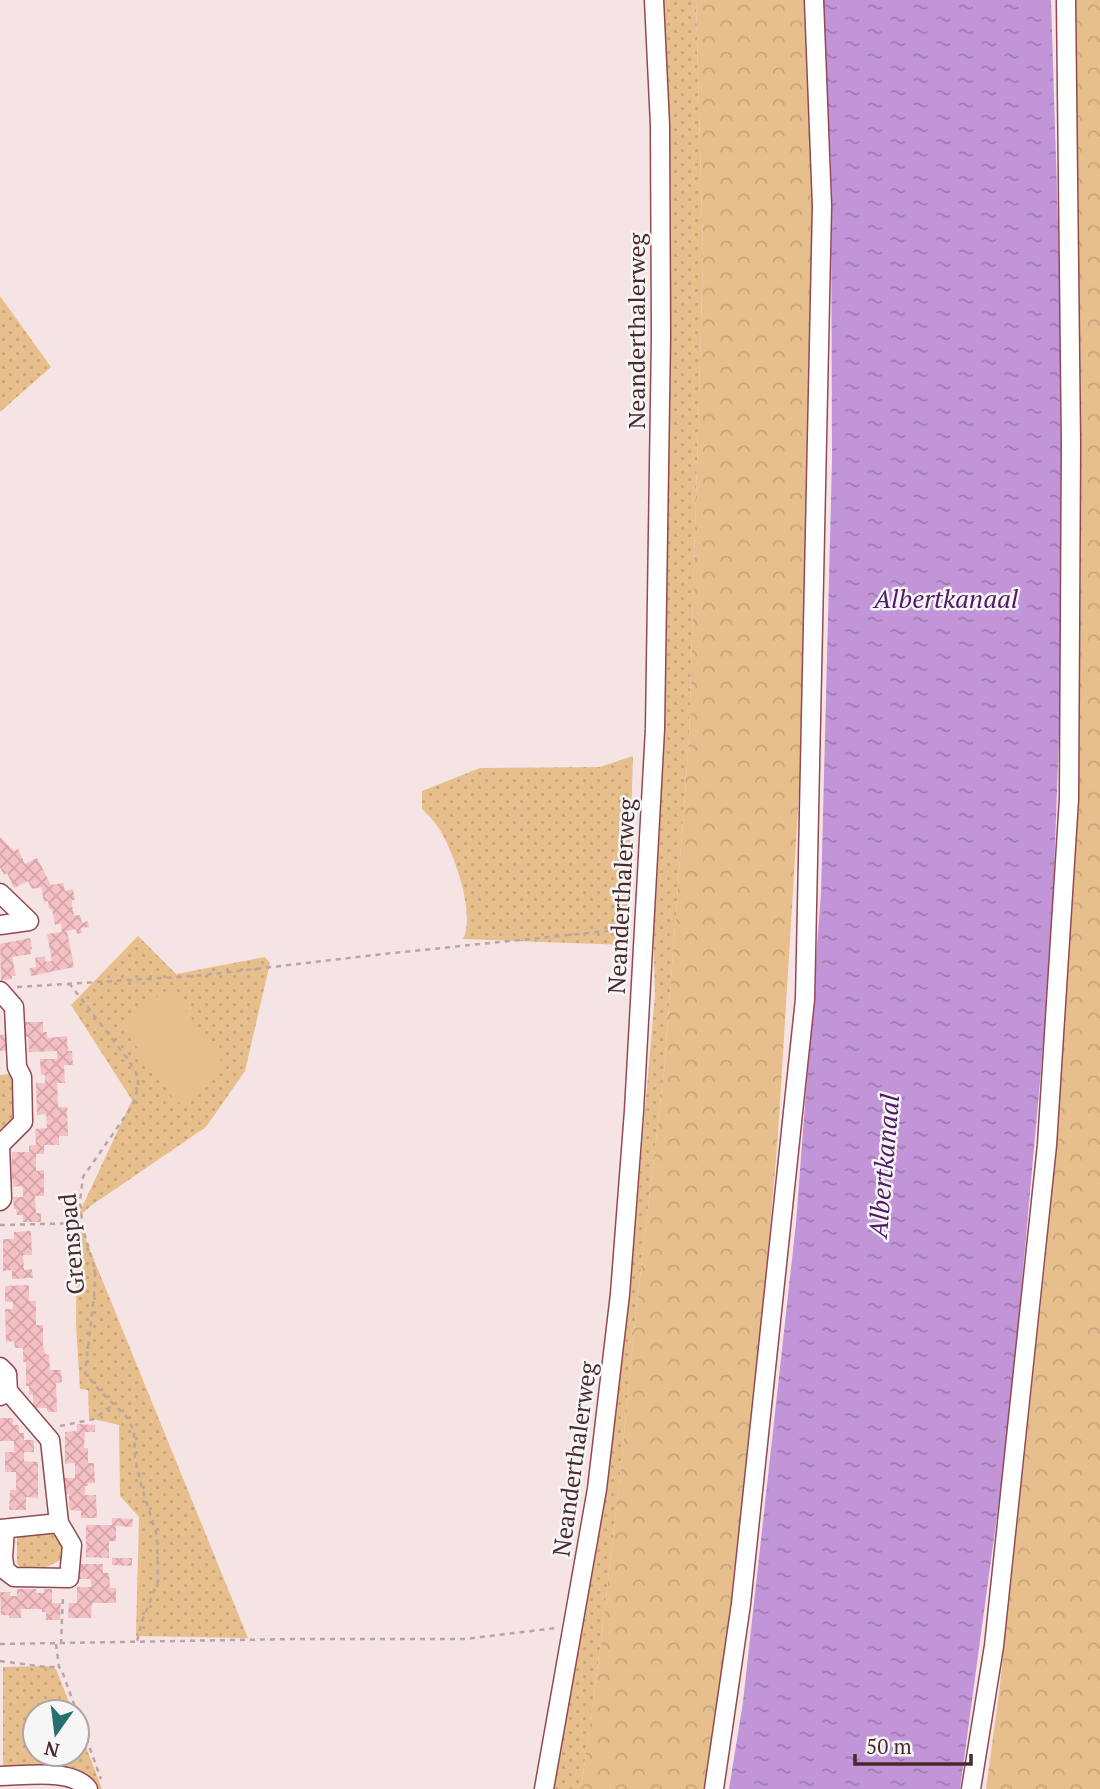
<svg xmlns="http://www.w3.org/2000/svg" width="1100" height="1789" viewBox="0 0 1100 1789" font-family="'PT Serif',serif">
  <style>
    .grass { fill: url(#grass-dots) }
    .forest { fill: url(#forest-crowns) }
    .park { fill: #e6bf8d }
    .water { fill: url(#water-ripples) }
    .building { fill: url(#building-cross-hatch) }
    .lines { fill: none; stroke-linecap: round; stroke-linejoin: round }
    .minor-casing { stroke: #934952; stroke-width: 21 }
    .path { stroke: #bba4a5; stroke-width: 2.5; stroke-dasharray: 5 5; stroke-linecap: butt }
    .minor { stroke: #fff; stroke-width: 18 }
    .labels { text-anchor: middle; dominant-baseline: central; stroke-width: 5; stroke-linejoin: round; paint-order: stroke }
    .street-label { font-size: 24px; fill: #4a292c; stroke: #f6f6f6 }
    .water-label { font-size: 26px; font-style: italic; fill: #521968; stroke: #f6f6f6 }
  </style>
  <defs>
    <pattern id="grass-dots" width="8" height="8" patternUnits="userSpaceOnUse" patternTransform="scale(1.75)"><rect width="8" height="8" fill="#e6bf8d"/><path d="M2 2h.1M6 6h.1" fill="none" stroke="#c7a47a" stroke-width="1.8" stroke-linecap="round"/></pattern>
    <pattern id="forest-crowns" width="20" height="18" patternUnits="userSpaceOnUse" patternTransform="scale(1.75)"><rect width="20" height="18" fill="#e6bf8d"/><path d="M2 6a3 3 0 1 1 6 0M12 15a3 3 0 1 1 6 0" fill="none" stroke="#c7a47a"/></pattern>
    <pattern id="water-ripples" width="26" height="14" patternUnits="userSpaceOnUse" patternTransform="scale(1.75)"><rect width="26" height="14" fill="#c295d8"/><path d="M2 4q2-2 4 0t4 0M15 11q2-2 4 0t4 0" fill="none" stroke="#a07aaf"/></pattern>
    <pattern id="building-cross-hatch" width="8" height="8" patternUnits="userSpaceOnUse" patternTransform="scale(1.75)"><rect width="8" height="8" fill="#f4c0c4"/><path d="M0 0l8 8M0 8l8-8" fill="none" stroke="#d3a5a9"/></pattern>
  </defs>
  <rect width="100%" height="100%" fill="#f6e4e5"/>
  <path class="grass" d="M658,0H696L703,257L689,739L664,1072L636,1311L620,1476L601,1641L581,1789H552L581,1635L611,1437L625,1297L638,1191L655,994L653,924Z
    M0,296L51,367L0,412Z
    M633,756L627,945L463,939C476,914 454,853 440,830C435,822 428,815 422,809V791L480,768L600,767Z
    M138,936L176,974L265,957L270,963L245,1071L206,1127L92,1205L77,1218L248,1638L136,1636L139,1517L120,1496L119,1425L89,1418L88,1390L80,1389L76,1324L77,1218L132,1100L71,1005Z
    M10,1074L17,1082V1121L9,1130H0V1075Z
    M17,1531H54L64,1546L61,1560L32,1574L23,1573L17,1563Z
    M47,1666L56,1669L73,1712H35V1754H77V1723L102,1789H92L3,1771V1667Z"/>
  <path class="forest" d="M696,0H804L814,245L806,679L778,1135L746,1507L706,1789H581L601,1641L620,1476L636,1311L664,1072L689,739L703,257Z
    M1073,0H1100V1789H986L999,1693L1047,1247L1078,739L1077,55Z"/>
  <path class="park" d="M170,988L227,1069L177,1104L120,1023Z"/>
  <path class="water" d="M822,0H1051L1063,382L1064,596L1051,958L1009,1427L960,1789H729L743,1702L796,1223L821,893L832,461L831,165Z"/>
  <path class="building" d="M0,837L14,851L18,849L25,864L37,858L51,885L63,883L65,891L73,889L75,900H72V905L74,916L80,915L82,923L88,921L89,927L81,928L82,933L77,934L76,929L67,931L74,967L31,976L30,968L36,967L35,958L45,956L46,962L52,961L47,934L62,932L61,923L55,925L52,909H49L48,901L44,902L41,887L32,889L28,881L14,888L7,873L4,875L0,867Z
    M30,938L32,949H30L31,954L12,957L16,976H12V979L1,981L0,944Z
    M21,1022H43V1032H47V1038L67,1036L68,1051H72L73,1065H64L65,1083H57L58,1107H67L68,1136H59V1145H44V1154H36V1171L44,1170V1196H35L36,1213H41V1222H23V1215H17L16,1209H14L13,1197H23V1188L20,1186L13,1187L12,1178V1152H29V1146L36,1145L35,1129L47,1128L46,1114L37,1115L36,1083H45V1075H41L40,1059H57V1051L29,1052L28,1037H21Z
    M8,1034L9,1050L0,1051V1035Z
    M31,1231L32,1255H23L24,1270L32,1269L33,1278L12,1279V1270L3,1271V1239H14V1232Z
    M29,1285V1301H36V1325H43V1348L44,1347L45,1354H49L50,1370H61L62,1382L56,1383L57,1412H48L47,1408H33V1394L29,1395V1386H26V1362H23V1348H15L14,1341L6,1342L5,1309H13V1302H5V1286Z
    M0,1418H13V1425H19V1433H24V1440H34V1452H24V1461L38,1462V1498L26,1497V1510H9L10,1490H16V1472H5V1452H14V1441H0Z
    M77,1424L95,1425V1432H85L84,1448H88V1463H94L95,1483H88V1486H85V1495H96L97,1518H81V1511L69,1510V1494H64V1478H75V1463L65,1464V1432L77,1431Z
    M112,1518L133,1519L132,1527L116,1526V1541H109V1558L86,1557V1525H112Z
    M112,1558H132V1566L112,1565Z
    M79,1564H103V1573H109L110,1588H116V1603H92L91,1618H68L69,1603H77V1587H91V1579H79Z
    M17,1589H36V1593H44V1589H52V1603H61L60,1620H46V1612H42V1609H21V1618H9V1615H1L0,1592H10V1596H17Z"/>
  <g class="lines">
    <defs>
      <path id="minor" d="M0,893L29,921L0,925
        M0,991L14,1007L17,1067L22,1077L23,1122L0,1145L2,1199L0,1201
        M0,1367L7,1374L8,1391L0,1396
        M0,1529L59,1523
        M5,1529L3,1558L5,1570L14,1577L69,1578L72,1545L59,1523L50,1440L8,1391
        M0,1776C24,1776 73,1768 88,1789
        M544,1789L597,1489L620,1294L634,1111L655,729L661,336L660,125L654,0
        M714,1789L741,1604L805,999L822,206L814,0
        M971,1789L994,1646L1047,1145L1069,799L1071,444L1066,0"/>
    </defs>
    <use href="#minor" class="minor-casing"/>
    <path class="path" d="M69,983L127,1058L138,1076V1087L133,1105L83,1177L80,1201L83,1229L95,1270V1288L85,1373L100,1391L126,1416L134,1431L135,1458L142,1488L157,1536L158,1581L141,1624L137,1642
      M17,987L195,976L383,954L627,929
      M0,1225L81,1223
      M60,1426L94,1419L114,1404
      M0,1644L296,1639H465L556,1628
      M56,1644L59,1667L62,1671L101,1779
      M61,1644L63,1595
      M0,1661L46,1667H59"/>
    <use href="#minor" class="minor"/>
  </g>
  <g class="labels">
    <g class="street-label">
      <text transform="translate(636 331) rotate(-90)">Neanderthalerweg</text>
      <text transform="translate(621 896) rotate(-87)">Neanderthalerweg</text>
      <text transform="translate(71 1244) rotate(-95)">Grenspad</text>
      <text transform="translate(574 1459) rotate(-82)">Neanderthalerweg</text>
    </g>
    <g class="water-label">
      <text x="946" y="598">Albertkanaal</text>
      <text transform="translate(883 1166) rotate(-85)">Albertkanaal</text>
    </g>
  </g>
  <g transform="translate(56 1733) rotate(194)"><circle r="33" fill="#f6f6f6" stroke="#b1a4a5" stroke-width="2"/>
  <path d="M0-5L12 26L0 18L-12 26Z" fill="#267170"/>
  <text y="-10" font-size="19" font-weight="bold" text-anchor="middle" fill="#4a292c">N</text>
  </g>
  <path d="M855 1754v10h116v-10" fill="none" stroke="#4a292c" stroke-width="3.5"/>
  <text x="866" y="1754" font-size="21" fill="#4a292c" stroke="#f6f6f6" stroke-width="5" paint-order="stroke">50 m</text>
</svg>
